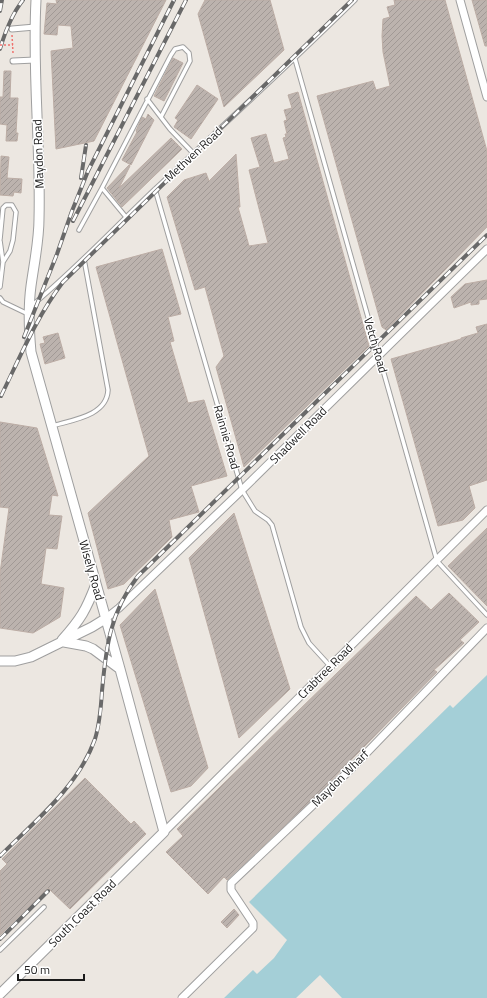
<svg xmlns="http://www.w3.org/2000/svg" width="487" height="998" viewBox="0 0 487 998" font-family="'Titillium Web',sans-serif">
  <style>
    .water { fill: #a4cfd7 }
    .building { fill: url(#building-hatch); stroke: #bcada5 }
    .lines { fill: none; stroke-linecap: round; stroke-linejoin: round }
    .service-casing { stroke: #9f9f9f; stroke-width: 5.5 }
    .pedestrian-casing { stroke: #9f9f9f; stroke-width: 7 }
    .minor-casing { stroke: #9f9f9f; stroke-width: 9 }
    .tertiary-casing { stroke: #9f9f9f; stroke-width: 11 }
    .path { stroke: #ef736f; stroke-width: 1.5; stroke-dasharray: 2 2; stroke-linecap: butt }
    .service { stroke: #fff; stroke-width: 3.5 }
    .pedestrian { stroke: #fff; stroke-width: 5 }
    .minor { stroke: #fff; stroke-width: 7 }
    .tertiary { stroke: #fff; stroke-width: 9 }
    .rail-casing { stroke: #696969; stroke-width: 4 }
    .rail { stroke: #fff; stroke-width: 2.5; stroke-dasharray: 8; stroke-linecap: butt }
    .path-bridge { stroke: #ef736f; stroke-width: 1.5; stroke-dasharray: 2 2; stroke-linecap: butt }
    .labels { text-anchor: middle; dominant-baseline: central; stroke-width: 3; stroke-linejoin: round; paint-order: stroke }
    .street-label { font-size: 12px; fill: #1b1b1b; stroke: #fff }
  </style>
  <defs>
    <pattern id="building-hatch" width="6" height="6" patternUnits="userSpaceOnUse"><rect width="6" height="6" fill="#bcb3ae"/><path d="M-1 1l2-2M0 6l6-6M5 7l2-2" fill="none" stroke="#a19995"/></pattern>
  </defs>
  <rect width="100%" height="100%" fill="#ece7e1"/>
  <path class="water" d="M487,675V998H342L320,975L296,998H224L253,970L257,974L274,958L287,940L249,902L450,705L453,708Z"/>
  <path class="building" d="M56,0H166L94,141L56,149L51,51L73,48L71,26L58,25L57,35L44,34L47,3L57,4Z
    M205,0H270L284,50L224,107L198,14Z
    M394,0H445L487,151V227L386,330L382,327L317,96L373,81L376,90L390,86L383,52L382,36L383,19L390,17L387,7L395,5Z
    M472,0H487V46H485Z
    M173,58L183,63L164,101L154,96Z
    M4,71H11L10,98H18L16,133H18L17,141H6L7,125L0,124V97H3Z
    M197,85L218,99L191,139L174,127L178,120L175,118Z
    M298,92L369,346L244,467L216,367L224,356L205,287L195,290L167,197L184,180L206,173L209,181L236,154L240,207H238L249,246L268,243L249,170L260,167L251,138L266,134L274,163L289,159L283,138L286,137L285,134H287L284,121L287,120L284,110L292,108L288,95Z
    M148,114L154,120L131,165L122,160L137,132L136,131L142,117L146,119Z
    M171,138L182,149L122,207L107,188L129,165L130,166L119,188Z
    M1,156L9,157L7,178L22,179L21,193L14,192L13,196L0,195Z
    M162,249L181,314L168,317L174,341L170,342L188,403L204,400L227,476L191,486L199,512L169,520L172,537L124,584L108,589L88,513L149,456L96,267Z
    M487,280V299L479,300V304L471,305V302L454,308L451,297L465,284Z
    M487,324V480L469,486L475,508L463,520L438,526L391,359L461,339V338L478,333L476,327Z
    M58,333L65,358L45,364L40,344L45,343L43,337Z
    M0,422L37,428L58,496L52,495L49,515L62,516L57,549L46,548L41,584L64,588L60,617L33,633L0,628V573L9,508L0,507Z
    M234,513L290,689L239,738L189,558Z
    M487,528V606L448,566Z
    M155,589L208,768L191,786L171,792L120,625Z
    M449,593L479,622L460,640L464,643L434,670L437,672L319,793L227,880L224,877L208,894L166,852L183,836L177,829L416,596L431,610Z
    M85,778L131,824L134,821L146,834L70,909L48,888L0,935V871L7,864L2,859Z
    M234,909L239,915L227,928L221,922Z"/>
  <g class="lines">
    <defs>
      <path id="service" d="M295,59L437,561L487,615
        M147,99L170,129L194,154
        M155,189L242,490L255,511L268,520L272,525L301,627L309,643L330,666
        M126,217L102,188L171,55L175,49L183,47L189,53L190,61L161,117
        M79,230L102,188
        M0,239L3,208L6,205H12L16,212L13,240L10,251L3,262
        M0,241L3,262L0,287
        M0,298L3,302L28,314
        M30,307C74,271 113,229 154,190C221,127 289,65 355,0
        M52,426C72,420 107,416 108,390L84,259
        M0,950L44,907"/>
      <path id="pedestrian" d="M12,29L35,27
        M13,61L35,60"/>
      <path id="minor" d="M460,0L487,97
        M105,619L119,608L242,490L487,249
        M164,832L487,510
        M182,998L253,928V923L231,890V883L352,768L487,628"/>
      <path id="tertiary" d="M62,640C81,619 86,610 96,584
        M64,642L86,646L93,649L120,669
        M0,661H15L31,657L92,627L105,619
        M0,994L164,832L120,669L31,352C29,330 28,308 31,286C34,264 39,241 39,219C41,146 32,73 36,0"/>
    </defs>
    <use href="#service" class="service-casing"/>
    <use href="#pedestrian" class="pedestrian-casing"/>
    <use href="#minor" class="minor-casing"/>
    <use href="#tertiary" class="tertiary-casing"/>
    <path class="path" d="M12,35L13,53"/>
    <use href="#service" class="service"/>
    <use href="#pedestrian" class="pedestrian"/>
    <use href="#minor" class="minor"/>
    <use href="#tertiary" class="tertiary"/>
    <defs>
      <path id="rail" d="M0,11L2,0
        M0,49C5,32 12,14 23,0
        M81,178L86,145
        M73,221L186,0
        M24,337L57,254L72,211L88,171L174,0
        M1,396C20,357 37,316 63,282L352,0
        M0,856C35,821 78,787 95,739C100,723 101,707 102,691C106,647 110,612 138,576L487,235
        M0,939L48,891"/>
    </defs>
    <use href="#rail" class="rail-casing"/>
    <use href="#rail" class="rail"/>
    <path class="path-bridge" d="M0,45H13"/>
  </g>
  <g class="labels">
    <g class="street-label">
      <text transform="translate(38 154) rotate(-92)">Maydon Road</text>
      <text transform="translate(193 154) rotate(-43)">Methven Road</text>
      <text transform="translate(376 345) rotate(74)">Vetch Road</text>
      <text transform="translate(298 435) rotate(-45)">Shadwell Road</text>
      <text transform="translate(227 437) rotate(74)">Rainnie Road</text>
      <text transform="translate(92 570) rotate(74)">Wisely Road</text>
      <text transform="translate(325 671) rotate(-45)">Crabtree Road</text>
      <text transform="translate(340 778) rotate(-45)">Maydon Wharf</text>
      <text transform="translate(82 913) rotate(-45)">South Coast Road</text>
    </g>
  </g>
  <path d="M18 974v6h66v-6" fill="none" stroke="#1b1b1b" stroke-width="2"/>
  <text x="24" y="974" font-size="12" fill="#1b1b1b" stroke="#ffffff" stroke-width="3" paint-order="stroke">50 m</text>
</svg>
